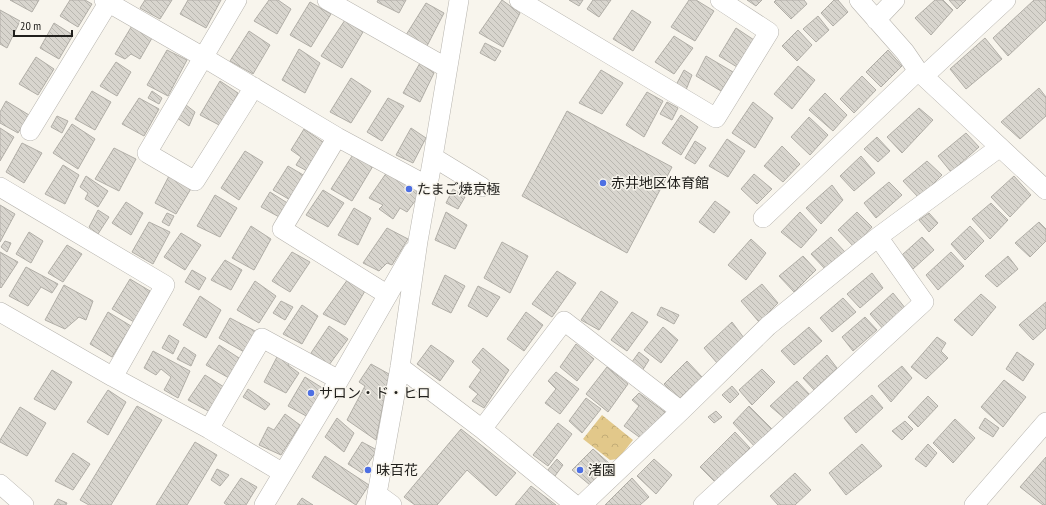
<svg xmlns="http://www.w3.org/2000/svg" width="1046" height="505" viewBox="0 0 1046 505" font-family="'PT Sans Narrow','Noto Sans JP',sans-serif">
  <style>
    .park { fill: url(#park-crowns) }
    .building { fill: url(#building-back-hatch); stroke: #b1aea7 }
    .lines { fill: none; stroke-linecap: round; stroke-linejoin: round }
    .minor-casing { stroke: #b6b3ad; stroke-width: 20 }
    .minor { stroke: #fff; stroke-width: 19 }
    .poi-dot { fill: #4d6fe3; stroke: #f8f5ed; stroke-width: 1.5 }
    .labels { text-anchor: middle; dominant-baseline: central; stroke-width: 3; stroke-linejoin: round; paint-order: stroke }
    .poi-label { font-size: 14px; fill: #21201d; stroke: #f8f5ed; text-anchor: start }
  </style>
  <defs>
    <pattern id="park-crowns" width="20" height="18" patternUnits="userSpaceOnUse"><rect width="20" height="18" fill="#e2c88a"/><path d="M2 6a3 3 0 1 1 6 0M12 15a3 3 0 1 1 6 0" fill="none" stroke="#c2ac77"/></pattern>
    <pattern id="building-back-hatch" width="6" height="6" patternUnits="userSpaceOnUse"><rect width="6" height="6" fill="#d8d5ce"/><path d="M-1 5l2 2M0 0l6 6M5-1l2 2" fill="none" stroke="#b9b7b0"/></pattern>
  </defs>
  <rect width="100%" height="100%" fill="#f8f5ed"/>
  <path class="park" d="M602,415L633,440L618,459L610,460L583,439Z"/>
  <path class="building" d="M10,0H39L32,12Z
    M70,0H85L92,4L78,27L60,16Z
    M145,0H172L160,19L140,8Z
    M188,0H221L206,28L180,14Z
    M269,0H278L291,9L277,34L254,21Z
    M378,0H406L399,13L377,2Z
    M502,0L520,13L503,47L479,33Z
    M569,0H583L579,6Z
    M593,0H611L599,17L587,9Z
    M689,0H696L714,11L695,41L671,27Z
    M747,0H762L756,6Z
    M776,0H804L807,4L791,19L774,2Z
    M834,0H838L848,12L833,26L821,13Z
    M935,0H943L953,10L931,35L915,18Z
    M949,0H966L957,9Z
    M1034,0H1046V20L1008,56L993,38Z
    M310,2L331,14L311,47L290,35Z
    M426,3L444,13L427,46L406,35Z
    M0,10L20,21L7,48L0,44Z
    M632,10L651,22L633,51L613,39Z
    M818,16L829,30L816,42L803,29Z
    M345,20L363,32L342,68L321,56Z
    M54,23L73,35L59,59L40,48Z
    M133,24L152,38L140,59L131,54L125,59L115,54Z
    M736,28L754,40L737,67L719,56Z
    M798,30L812,45L797,61L782,46Z
    M249,31L270,45L253,74L230,61Z
    M674,36L693,48L674,74L655,62Z
    M985,38L1002,59L966,89L950,69Z
    M485,43L501,51L495,61L480,53Z
    M299,49L320,63L305,93L282,80Z
    M167,50L187,60L168,96L147,85Z
    M888,50L902,66L881,87L866,72Z
    M706,56L733,72L721,91L696,76Z
    M36,57L54,69L38,95L19,84Z
    M116,62L131,72L117,96L100,86Z
    M420,63L434,73L420,102L403,93Z
    M798,66L815,80L792,109L774,94Z
    M601,70L623,83L602,114L579,103Z
    M684,70L692,75L686,90L676,85Z
    M862,76L876,90L854,113L840,99Z
    M351,78L371,91L351,123L330,112Z
    M220,81L238,93L221,126L200,115Z
    M1039,88L1046,97V116L1020,139L1001,122Z
    M92,91L111,102L95,130L75,119Z
    M152,91L162,98L159,104L148,98Z
    M647,92L663,101L644,137L626,125Z
    M825,93L847,115L833,131L809,110Z
    M139,98L159,109L144,136L122,124Z
    M388,98L404,106L382,141L367,132Z
    M6,101L29,115L18,133L0,123V112Z
    M667,102L678,108L672,120L660,114Z
    M753,102L773,118L755,148L732,133Z
    M186,105L195,112L189,126L177,118Z
    M919,108L933,120L902,153L887,137Z
    M567,111L672,167L627,253L522,196Z
    M681,115L698,127L681,155L662,143Z
    M57,116L68,121L62,133L51,127Z
    M809,117L828,135L810,155L791,137Z
    M72,124L95,139L78,169L53,153Z
    M0,128L14,137L0,161Z
    M411,128L426,138L413,163L396,155Z
    M304,129L326,144L309,172L296,165L301,157L291,150Z
    M966,133L979,147L951,172L938,156Z
    M877,137L890,151L878,162L864,149Z
    M727,139L745,151L728,177L709,166Z
    M695,141L706,148L695,164L685,158Z
    M22,143L42,153L24,183L6,172Z
    M782,146L800,164L783,182L764,166Z
    M114,148L136,159L119,191L95,179Z
    M245,151L263,162L239,200L221,188Z
    M354,153L373,166L352,201L331,189Z
    M861,156L875,173L854,191L840,176Z
    M927,161L942,175L919,198L903,181Z
    M63,165L79,175L65,204L45,194Z
    M288,166L305,176L292,201L273,190Z
    M387,172L416,185L418,197L407,212L400,208L393,219L379,209L383,205L369,198Z
    M754,174L772,189L757,204L741,189Z
    M86,176L108,191L98,207L85,199L88,193L80,187Z
    M169,176L192,187L176,214L155,203Z
    M1014,176L1031,195L1010,217L991,197Z
    M889,182L902,195L876,218L864,203Z
    M832,185L843,200L821,224L806,208Z
    M453,189L465,197L458,209L446,203Z
    M323,190L344,203L328,227L306,215Z
    M270,192L289,204L281,218L261,207Z
    M215,195L237,208L220,237L197,226Z
    M715,201L730,212L714,233L699,222Z
    M126,202L143,213L131,235L112,223Z
    M991,203L1008,220L990,239L972,219Z
    M0,205L15,214L0,242Z
    M354,208L371,218L358,245L338,235Z
    M98,210L109,217L98,234L89,227Z
    M446,212L467,225L455,249L435,240Z
    M800,212L817,230L801,248L781,232Z
    M857,212L872,227L854,247L838,230Z
    M167,213L174,216L169,226L162,222Z
    M929,213L938,223L929,232L919,220Z
    M149,222L170,232L153,264L132,252Z
    M1039,222L1046,229V241L1030,257L1015,243Z
    M251,226L271,239L254,270L232,258Z
    M970,226L984,241L965,260L951,244Z
    M387,228L408,239L392,265L387,263L379,271L363,263Z
    M29,232L43,241L31,263L16,254Z
    M181,233L201,245L185,270L164,257Z
    M831,237L845,252L826,270L811,254Z
    M922,237L934,250L913,269L902,255Z
    M751,239L766,253L746,280L728,265Z
    M5,241L11,243L7,252L1,247Z
    M502,242L528,256L510,293L484,278Z
    M67,245L82,254L63,282L48,273Z
    M0,252L18,262L1,288L0,287Z
    M292,252L310,262L290,292L272,281Z
    M951,252L964,266L938,290L926,275Z
    M803,256L816,270L794,292L779,276Z
    M1008,256L1018,269L997,287L985,276Z
    M225,260L242,270L231,290L211,280Z
    M26,267L58,284L52,293L41,287L28,306L9,296Z
    M192,270L206,278L199,290L185,282Z
    M557,271L576,283L552,317L532,304Z
    M872,273L883,288L860,308L847,294Z
    M445,275L465,286L451,313L432,304Z
    M130,279L150,291L134,322L112,309Z
    M348,279L365,291L345,325L323,314Z
    M255,281L276,296L259,323L237,310Z
    M762,284L778,303L759,322L741,301Z
    M64,285L93,301L86,320L79,317L65,329L45,320Z
    M478,286L500,297L487,317L468,306Z
    M601,291L618,302L599,330L581,320Z
    M893,293L906,309L884,330L870,314Z
    M981,294L996,307L972,336L954,320Z
    M200,296L221,310L206,338L183,325Z
    M843,298L856,312L832,332L820,318Z
    M281,301L293,307L285,320L273,313Z
    M1046,302V328L1033,340L1019,325Z
    M302,305L318,316L302,344L283,334Z
    M661,307L679,315L674,324L657,315Z
    M108,312L131,326L112,357L90,344Z
    M526,312L543,325L524,351L507,339Z
    M632,312L648,322L627,351L611,340Z
    M865,317L877,330L853,351L842,337Z
    M230,318L257,332L246,353L219,338Z
    M732,322L744,338L718,364L704,348Z
    M329,326L348,339L329,365L311,353Z
    M663,327L678,340L661,363L644,350Z
    M809,327L822,341L794,365L781,351Z
    M169,335L179,341L173,354L162,348Z
    M937,337L946,343L941,351L948,358L926,379L911,367Z
    M576,344L594,359L577,381L560,367Z
    M219,345L239,358L229,378L206,365Z
    M431,345L454,361L440,381L417,364Z
    M184,347L196,355L191,366L177,359Z
    M483,348L509,370L484,408L472,401L478,394L469,387L481,370L472,362Z
    M153,351L190,371L178,398L164,390L171,377L161,369L156,375L144,368Z
    M639,352L649,360L642,371L632,362Z
    M1017,352L1034,364L1023,381L1006,369Z
    M278,355L290,360L288,365L299,373L286,393L264,382Z
    M827,355L837,368L814,390L803,378Z
    M687,361L702,377L679,399L664,384Z
    M371,364L389,374L376,440L347,420L365,386L359,382Z
    M902,366L912,378L891,402L878,386Z
    M607,367L628,384L608,412L586,394Z
    M762,369L775,382L752,405L739,390Z
    M52,370L72,382L55,410L34,399Z
    M556,372L579,389L560,414L545,403L556,389L548,381Z
    M205,375L224,387L210,412L188,400Z
    M305,377L324,389L308,417L288,406Z
    M1004,380L1026,397L1003,427L981,407Z
    M797,381L810,395L784,418L770,406Z
    M732,386L739,394L730,403L722,395Z
    M248,389L270,404L265,410L243,397Z
    M108,390L126,402L108,435L87,422Z
    M639,393L665,412L642,439L624,426L639,406L632,400Z
    M872,395L883,408L856,433L844,418Z
    M928,396L938,406L918,427L908,417Z
    M586,398L601,409L582,433L569,421Z
    M137,406L162,420L111,505H89L80,500Z
    M749,406L773,430L756,448L733,423Z
    M20,407L46,423L27,456L0,442V440Z
    M716,411L722,417L714,423L708,417Z
    M285,414L300,425L281,455L259,445L268,427L274,430Z
    M337,418L354,433L344,452L325,437Z
    M985,418L999,428L993,437L979,428Z
    M955,419L975,438L953,463L933,443Z
    M905,421L913,429L902,440L892,431Z
    M558,423L572,434L548,466L533,455Z
    M461,429L516,473L496,496L467,470L437,505H415L404,497Z
    M735,432L750,448L715,482L700,467Z
    M195,442L217,455L187,505H156Z
    M362,442L377,450L362,473L348,464Z
    M862,444L882,466L846,495L829,473Z
    M928,444L937,453L926,467L915,459Z
    M593,449L610,464L590,485L572,470Z
    M73,453L90,464L73,490L55,481Z
    M325,456L369,485L356,505L312,477Z
    M1046,457V505H1043L1020,487Z
    M557,459L563,465L555,476L547,471Z
    M654,459L672,475L656,494L637,476Z
    M217,469L229,475L220,486L211,480Z
    M795,473L811,490L795,505H778L770,496Z
    M241,478L257,487L246,505H227L224,503Z
    M632,478L649,497L640,505H605Z
    M531,486L556,505H515Z
    M302,498L313,505H297Z
    M58,499L67,503L66,505H54Z"/>
  <g class="lines">
    <defs>
      <path id="minor" d="M104,0L203,57L337,137L428,186
        M237,0L147,153L195,181L254,87
        M327,0L447,68
        M519,0L716,118L769,32L720,0
        M859,0L905,52L918,71L1046,190
        M876,20L895,0
        M924,76L1006,0
        M30,131L110,0
        M337,137L282,229L388,295
        M433,157L482,187
        M0,187L165,285L113,377
        M763,218L918,71
        M0,312L113,377L209,429L283,473
        M400,367L482,429L575,505
        M209,429L262,338L339,380
        M482,429L564,321L681,411
        M0,484L24,505
        M377,494L392,505
        M264,505L339,380L413,251
        M375,505L400,367L418,241L433,157L459,0
        M582,505L681,411L768,326L878,237L1000,147
        M703,505L924,302L878,237
        M974,505L1046,422"/>
    </defs>
    <use href="#minor" class="minor-casing"/>
    <use href="#minor" class="minor"/>
  </g>
  <g class="poi-dot">
    <circle cx="603" cy="183" r="4"/>
    <circle cx="409" cy="189" r="4"/>
    <circle cx="311" cy="393" r="4"/>
    <circle cx="368" cy="470" r="4"/>
    <circle cx="580" cy="470" r="4"/>
  </g>
  <g class="labels">
    <g class="poi-label">
      <text x="611" y="183">赤井地区体育館</text>
      <text x="417" y="189">たまご焼京極</text>
      <text x="319" y="393">サロン・ド・ヒロ</text>
      <text x="376" y="470">味百花</text>
      <text x="588" y="470">渚園</text>
    </g>
  </g>
  <path d="M14 30v6h58v-6" fill="none" stroke="#21201d" stroke-width="2"/>
  <text x="20" y="30" font-size="12" fill="#21201d" stroke="#f8f5ed" stroke-width="3" paint-order="stroke">20 m</text>
</svg>
